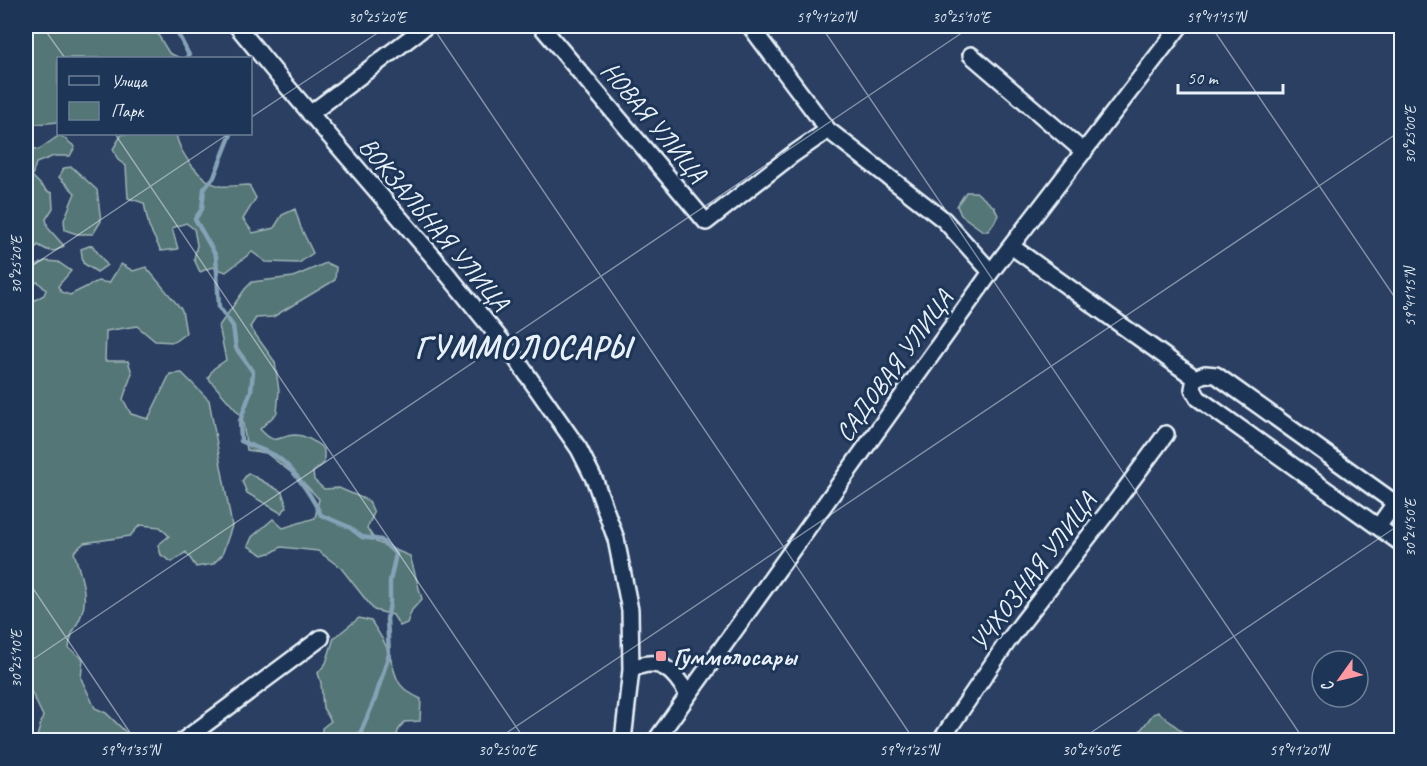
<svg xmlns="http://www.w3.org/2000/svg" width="1427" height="766" viewBox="0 0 1427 766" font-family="Caveat,sans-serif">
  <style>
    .green { fill: #547676; stroke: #9eb4b7; stroke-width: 1.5 }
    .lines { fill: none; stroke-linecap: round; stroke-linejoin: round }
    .stream { stroke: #85a2b6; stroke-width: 4.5 }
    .minor-casing { stroke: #e8f1f8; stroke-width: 20 }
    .minor { stroke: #1d3557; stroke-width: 15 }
    .ticks { fill: none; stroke: #e8f1f8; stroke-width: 1.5; stroke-opacity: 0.45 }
    .poi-dot { fill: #ff9aa2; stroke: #1d3557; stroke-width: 2 }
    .labels { text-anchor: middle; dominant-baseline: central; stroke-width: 6; stroke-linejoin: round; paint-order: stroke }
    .street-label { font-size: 26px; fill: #e8f1f8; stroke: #1d3557 }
    .poi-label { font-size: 26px; font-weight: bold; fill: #e8f1f8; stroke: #1d3557; text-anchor: start }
    .district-label { font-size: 32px; font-weight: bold; letter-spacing: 1.5px; fill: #e8f1f8; stroke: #1d3557 }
    .neatline { fill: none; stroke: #e8f1f8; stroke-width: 2 }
    .ticks-label { font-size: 15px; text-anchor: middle; fill: #e8f1f8 }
  </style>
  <rect width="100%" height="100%" fill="#2b3f62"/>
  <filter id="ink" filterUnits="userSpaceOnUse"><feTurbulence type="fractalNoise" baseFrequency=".0167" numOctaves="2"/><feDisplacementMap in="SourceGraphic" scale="12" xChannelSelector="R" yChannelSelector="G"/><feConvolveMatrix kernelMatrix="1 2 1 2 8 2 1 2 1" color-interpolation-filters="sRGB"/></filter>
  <g filter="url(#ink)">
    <path class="green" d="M26,26H160L157,33L169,53L180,58H58V122L26,125Z
      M122,134H176C179,152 200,182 220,186C229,187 240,185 249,185L256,198L243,219L253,233L274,228L282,215L295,209L301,228L313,253L299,263L266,262L252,252L226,272L212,267L200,272L194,259L197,245L194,229L186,223L172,228L178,249L161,251L149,227L144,203L128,198L126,166L118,160L113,149Z
      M60,135L75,147L70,156H54L36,163L32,176L47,191L52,193L53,208L46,219L48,228L64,246C53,254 48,251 38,245L26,260V145L38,150Z
      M72,167L97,190L101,221L93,234H77L65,230L64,220L75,193L59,177L64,168Z
      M966,192H976L994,207L998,215L994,223L988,231H983L961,215L957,206Z
      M92,245L107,265L97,272L83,263L81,249Z
      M45,261L58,262L71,271L58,286L61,292L70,295L98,281L109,283L121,264L133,271L146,267L182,310L186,333L174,342L155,341L137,326L106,331L105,361H128L132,373L123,399L131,414L148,419L170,374L182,373L209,400L232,526L222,555L213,564L196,567L186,552L172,562L161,555L158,545L169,536L160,527L140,525L130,536L84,543L74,552C79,571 89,594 82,613C77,629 71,628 69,648L83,659L81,678L95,708L106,713L134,740H36L43,716L26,681V305L44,295L46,290L38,282L26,287V272Z
      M326,263L336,267L335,280L273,317L256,318L250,327L275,362L279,391L277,413L260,429C276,447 277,436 294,435C306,435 315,442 324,449V463L313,472L314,480L324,489L339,488L369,501L374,513L367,528L376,542L410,556L422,599L412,610L407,623L400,626L393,615L374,610L341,568L318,551L281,547L273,552L263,555L248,546L252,537L273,519L283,528L315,518L319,499L302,481L266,453L247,450L242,417L208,378L213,369L226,360L219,326L245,289L252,282L293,277Z
      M248,473L282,492L287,507L281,513L247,493L242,481Z
      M359,618L371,621C376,629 382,637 386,646C398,673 390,685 421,699L420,721L404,722L398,731L396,740H325L322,738V728L331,721L323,708L321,683L318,673L326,663L334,638Z
      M1158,712L1193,740H1133L1153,714Z"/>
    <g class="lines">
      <path class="stream" d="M186,26L178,34L189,55L186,58
        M231,134L214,177L204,189L202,209L195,219L216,256L219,307L233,326L236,348L253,372L251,391L240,421L241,441C251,446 262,449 272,454C291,463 312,497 321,515L349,527L362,537L381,540L396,554L390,581V604L387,619L389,654L375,699L360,734L365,740"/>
      <defs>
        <path id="minor" d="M237,26L279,77L435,259L514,356L579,449L595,481L616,539L630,610L631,670L623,740
          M541,26L706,222L792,155L828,130
          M750,26L828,130L944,220L991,272
          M971,55L1084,152
          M310,114L426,26
          M1011,246L1195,378
          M1195,378L1193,389L1198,398L1402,544
          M1195,378L1205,374L1216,375L1402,508
          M1378,527L1395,503
          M631,670C659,654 675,672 688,695
          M184,740L321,638
          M656,740L991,272L1180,26
          M941,740L1008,641L1117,500L1166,434"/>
      </defs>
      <use href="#minor" class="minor-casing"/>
      <use href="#minor" class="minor"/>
    </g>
  </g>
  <path class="ticks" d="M42,26L65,58M432,26L914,740M821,26L1304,740M1211,26L1402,308M250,118L388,26M115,134L525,740M26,270L228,134M26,578L135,740M26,664L972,26M496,740L1402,130M1080,740L1402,523"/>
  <rect class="poi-dot" x="655" y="650" width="12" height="12" rx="3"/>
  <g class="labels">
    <g class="street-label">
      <text transform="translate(654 122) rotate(50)">НОВАЯ УЛИЦА</text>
      <text transform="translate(434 224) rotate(50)">ВОКЗАЛЬНАЯ УЛИЦА</text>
      <text transform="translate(894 366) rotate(-54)">САДОВАЯ УЛИЦА</text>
      <text transform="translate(1033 572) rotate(-53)">УЧХОЗНАЯ УЛИЦА</text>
    </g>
    <g class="poi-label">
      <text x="673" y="656">Гуммолосары</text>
    </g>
    <g class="district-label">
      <text x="523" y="347">ГУММОЛОСАРЫ</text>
    </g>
  </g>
  <rect width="1427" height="766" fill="none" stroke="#1d3557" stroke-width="66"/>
  <rect x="57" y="57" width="195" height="78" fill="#1d3557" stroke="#6e8097" stroke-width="1.5"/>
  <rect x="69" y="76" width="30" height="9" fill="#1d3557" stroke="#6e8097" stroke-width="1.5"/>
  <text x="111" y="87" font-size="18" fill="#e8f1f8">Улица</text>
  <rect x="69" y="102" width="30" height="18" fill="#547676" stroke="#6e8097" stroke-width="1.5"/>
  <text x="111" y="117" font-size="18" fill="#e8f1f8">Парк</text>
  <g transform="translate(1340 679) rotate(236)"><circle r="28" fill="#1d3557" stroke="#6e8097" stroke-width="1.5"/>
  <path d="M0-4.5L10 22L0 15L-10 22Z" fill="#ff9aa2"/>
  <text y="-9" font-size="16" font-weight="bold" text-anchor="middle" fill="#e8f1f8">С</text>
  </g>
  <path d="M1178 84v9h105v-9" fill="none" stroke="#e8f1f8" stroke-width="3"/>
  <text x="1187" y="84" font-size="18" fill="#e8f1f8" stroke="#1d3557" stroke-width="4.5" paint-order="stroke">50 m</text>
  <rect x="33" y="33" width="1361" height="700" class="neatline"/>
  <g class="ticks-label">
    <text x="377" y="22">30°25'20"E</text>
    <text x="826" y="22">59°41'20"N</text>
    <text x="961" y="22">30°25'10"E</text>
    <text x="1216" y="22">59°41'15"N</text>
    <text transform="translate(1410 135) rotate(-90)" y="5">30°25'00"E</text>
    <text transform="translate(16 265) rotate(-90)" y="5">30°25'20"E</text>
    <text transform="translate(1410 297) rotate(-90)" y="5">59°41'15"N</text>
    <text transform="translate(1410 528) rotate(-90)" y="5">30°24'50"E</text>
    <text transform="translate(16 659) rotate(-90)" y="5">30°25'10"E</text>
    <text x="130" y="755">59°41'35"N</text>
    <text x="507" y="755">30°25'00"E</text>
    <text x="909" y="755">59°41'25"N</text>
    <text x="1091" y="755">30°24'50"E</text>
    <text x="1299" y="755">59°41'20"N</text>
  </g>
</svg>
